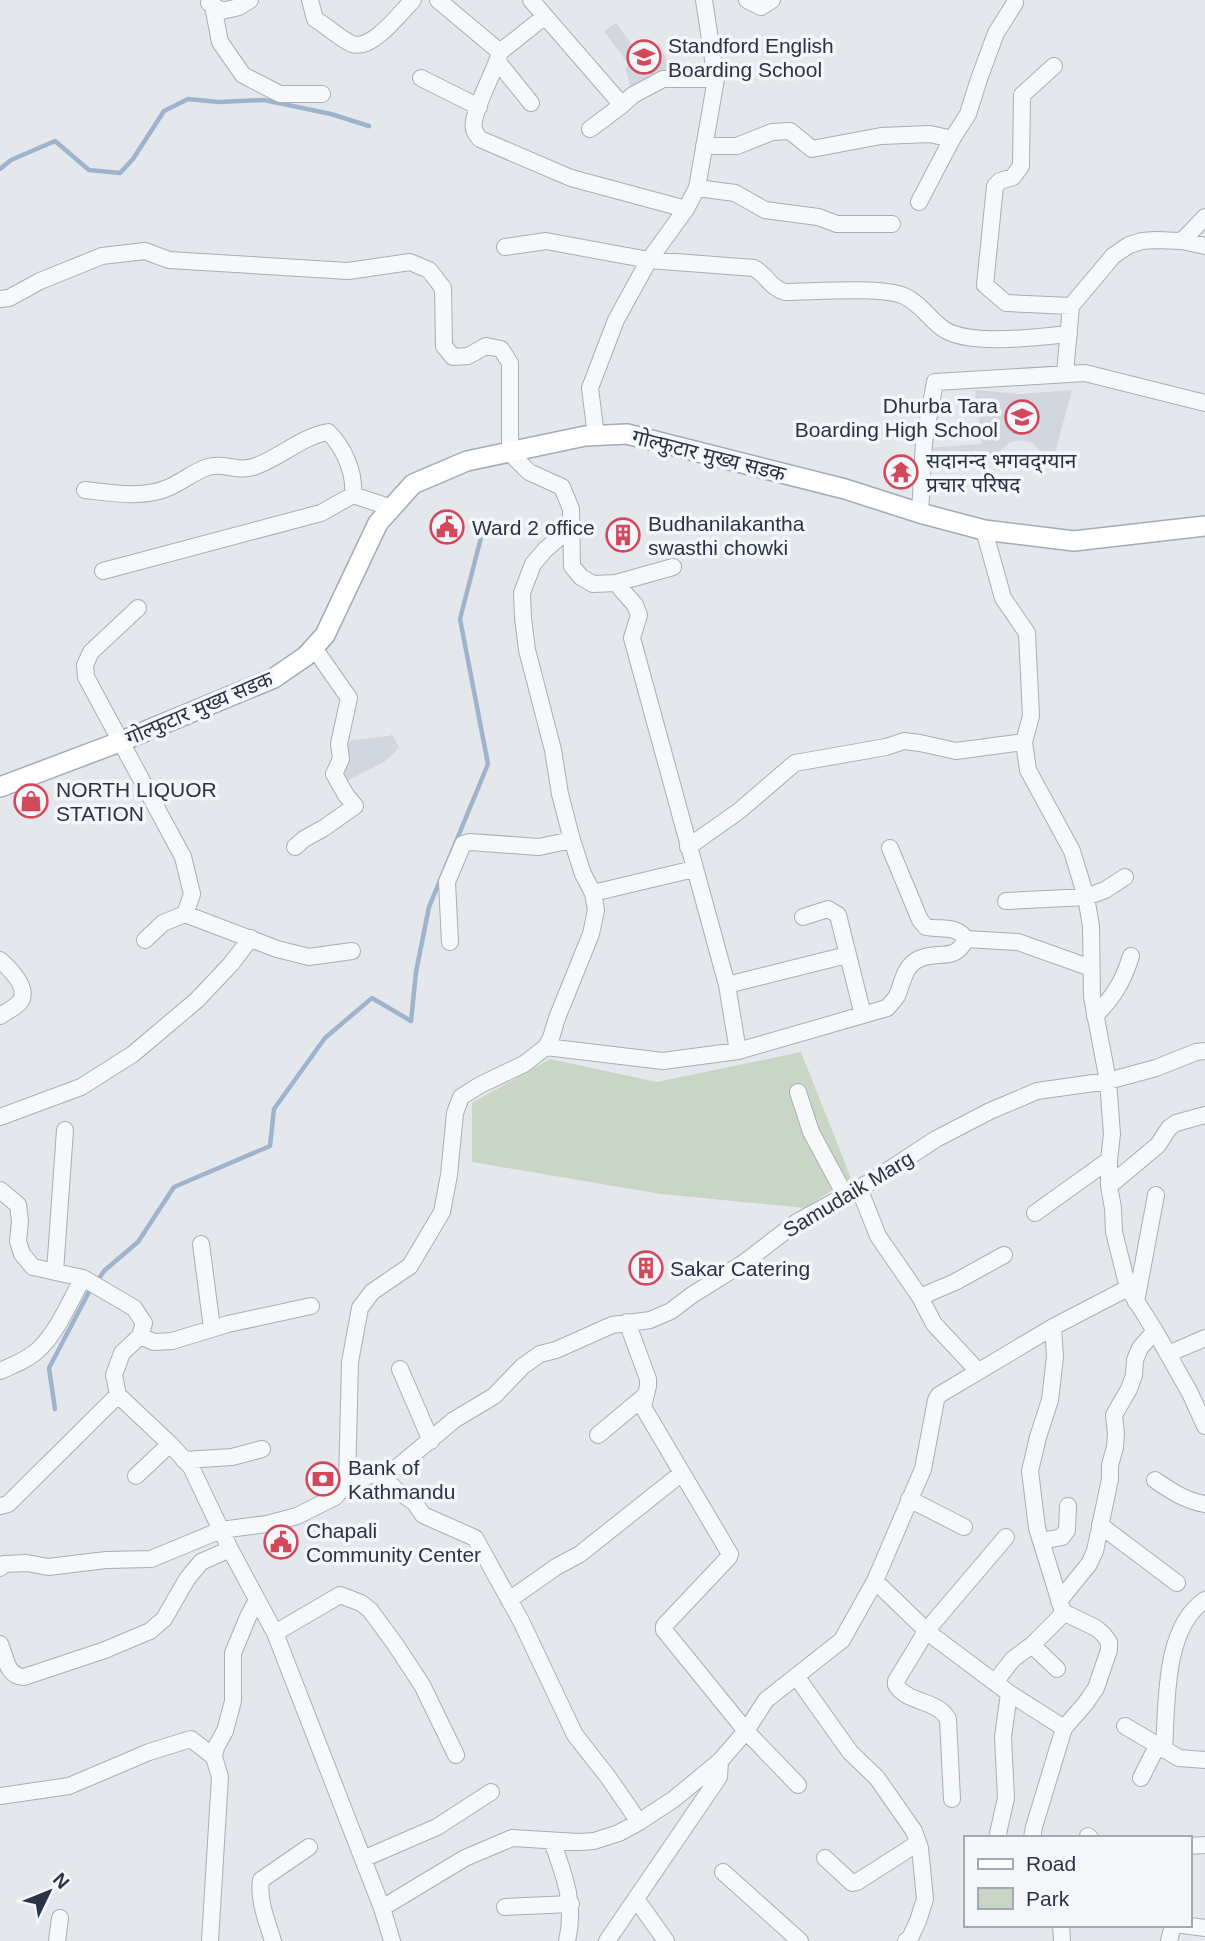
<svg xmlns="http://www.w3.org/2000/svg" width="1205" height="1941" viewBox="0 0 1205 1941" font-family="Arial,'Noto Sans Devanagari',sans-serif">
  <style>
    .built { fill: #d2d6de }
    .green { fill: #c9d6c5 }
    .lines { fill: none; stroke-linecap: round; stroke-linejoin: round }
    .stream { stroke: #9fb4cc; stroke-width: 4.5 }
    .minor-casing { stroke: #a9aeb7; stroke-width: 18 }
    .major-casing { stroke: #a3abb8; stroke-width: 22 }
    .minor { stroke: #f7f8fa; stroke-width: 16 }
    .major { stroke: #fff; stroke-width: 19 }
    .labels { text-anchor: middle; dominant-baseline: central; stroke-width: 7; stroke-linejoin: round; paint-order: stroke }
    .poi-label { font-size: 21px; fill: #2b3445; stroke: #f4f6f9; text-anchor: start }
    .street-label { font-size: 21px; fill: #2b3445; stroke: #f4f6f9 }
  </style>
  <rect width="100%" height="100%" fill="#e4e7ec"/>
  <path class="built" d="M616,23L634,48L652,47L659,43L672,72L634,88L630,85L625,68L629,65L604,31Z
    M975,390L1020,394L1072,390L1052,464L1033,443L1019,440L1009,443L1001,450L1003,458L975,462L974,458L926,462L925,448L982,444Z
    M392,734L399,747L397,750L384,762L347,781L336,767L346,746L352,740L390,736Z"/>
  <path class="green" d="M801,1052L851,1178L805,1208L661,1194L472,1162V1103L550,1059L657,1082Z"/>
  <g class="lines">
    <path class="stream" d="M0,169L11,160L55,141L89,170L120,173L133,159L164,111L188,99L219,102L264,100L331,114L369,126
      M97,1281L105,1270L138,1242L174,1187L270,1146L274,1109L325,1038L372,998L411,1021L416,972L429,907L488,764L460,619L484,526
      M55,1409L49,1368L90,1290"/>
    <defs>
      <path id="minor" d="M310,0L315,19C327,26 340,39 352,44C372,51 400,13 413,0
        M438,0L500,52L544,17
        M531,0L622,105L633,95L663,79H716L704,0
        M747,0L761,7L772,0
        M209,3L222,11L239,7L250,0
        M213,6L220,42L243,75L280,94H322
        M500,52C496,70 470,114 474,129C474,131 478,137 480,139L571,178L686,209
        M498,62L531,103
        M1054,66L1022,95L1021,166L1013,177L1000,181L995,186L985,285L1006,303L1071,306
        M421,78L479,107
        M590,129L622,105
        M704,146H737L772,132L790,131L812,149L881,136L930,134L952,139L968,114L979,79L996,33L1015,3
        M697,188L735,193L765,210L818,217L837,224H892
        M919,202L952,139
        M1182,241L1205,246
        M505,247L546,241L649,260L754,268C768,276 769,287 785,292C813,292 880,286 904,296C921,303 930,321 945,330C972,346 1038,337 1069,334
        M0,299L9,298L40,281L102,256L145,251L169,260L348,271L410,262L429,270L443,288L444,346L453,357L468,356L486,346L501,349L510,363V453L529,472L562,487L571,509L572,566L581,577L593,584L616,583L673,567
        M1065,373L1071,306L1113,256L1129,245L1142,241L1155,240L1182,241L1205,217
        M596,436L590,388L616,320L649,260L686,209L697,188L716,79
        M85,490C112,493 144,499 170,487C183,481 195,471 208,467C224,462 238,473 256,466C281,457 301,437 328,432C344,447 355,473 353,495
        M920,513L924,442L935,382L1085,373L1205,403
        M984,530L1003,598L1027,633L1031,716L1024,742L1028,770L1072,851L1086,897L1091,926L1092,997L1108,1081L1112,1134L1109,1160V1186L1113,1208L1114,1232L1128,1288L1155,1331L1190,1393L1205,1426
        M103,571L321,513L353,495L392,508
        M616,583L635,605L639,615L632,638L727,985L738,1051
        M138,608L91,652L85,665L86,677L183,857L192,894L185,914
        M295,847L304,839L324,828L355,806L346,795L334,774L341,759L339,744L349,698L314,648
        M688,847L739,811L795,763L886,747L904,741L920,743L956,751L1024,742
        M593,893L694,869
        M1006,901L1086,897L1105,890L1125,877
        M803,917L828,909L838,915L863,1015
        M966,939L1018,942L1091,968
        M145,940L163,923L185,914L277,949L309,957L352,951
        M450,942L447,882L463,844L470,842L539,847L572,840
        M0,960C10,969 31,989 19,1003C14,1008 6,1012 0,1016
        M727,985L847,955
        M1095,1016C1114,996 1123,982 1131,956
        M546,1047L663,1061L738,1051L887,1008C890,1004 894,1001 897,996C903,982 904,966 919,959C938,950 955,963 966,939C957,925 942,930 926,927L920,920L890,848
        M798,1092L811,1132L845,1195
        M0,1117L81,1087L133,1054L197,1000L231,964L251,938
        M1109,1186L1158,1145L1169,1128L1176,1123L1205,1115
        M859,1188L878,1236L920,1297L934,1324L978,1371
        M0,1190L18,1205L20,1221L18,1241L22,1254L33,1267L83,1278L134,1308L144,1323L140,1336L122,1353L114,1375L118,1395L170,1444L191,1467L230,1549L275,1633L382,1908L392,1941
        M1035,1213L1109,1160
        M201,1244L212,1328
        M55,1272L65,1130
        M920,1297L955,1282L1004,1255
        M1136,1302L1156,1195
        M627,1322L648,1379V1386L643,1407L730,1554L729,1557L664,1626V1630L746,1731L798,1785
        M140,1336L154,1342L172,1341L228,1324L311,1306
        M1168,1354L1205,1338
        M400,1369L431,1441
        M0,1371C13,1365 28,1360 39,1349C58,1331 70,1301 83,1278
        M598,1435L646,1395
        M184,1460L232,1457L262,1449
        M379,1473L396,1490L414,1502L423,1515L475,1538L521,1621L575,1735L608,1777L639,1822
        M136,1476L170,1444
        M1155,1480C1171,1491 1186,1501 1205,1504
        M347,1483L350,1362L360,1308L372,1292L410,1266L442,1212L449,1175L455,1113L461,1097L480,1085L524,1064L546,1047L551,1038L557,1018L591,934L596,910L593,893L583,874L572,840L560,794L553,750L527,650L523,618L522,593L533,564L545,550L562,535L570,523
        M909,1499L964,1527
        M0,1506L8,1504L118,1395
        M1100,1525L1177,1583
        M1042,1541L1062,1537L1067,1530L1068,1506
        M0,1568L4,1564L27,1563L48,1567L106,1560L151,1559L221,1530L267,1524L297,1516L335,1497L347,1483L399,1466L454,1420L494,1396L523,1366L540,1354L556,1350L612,1325L650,1320L671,1311L692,1295L745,1262L797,1222L872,1181L936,1139L990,1111L1037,1091L1108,1081L1156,1068L1196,1052L1205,1051
        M875,1581L930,1634L1009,1693L1003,1737L1006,1798L997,1838
        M509,1600L556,1567L580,1554L682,1473
        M1059,1601L1089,1564L1095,1551L1110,1479V1465L1115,1447L1116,1434L1114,1415L1129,1389L1134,1375L1135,1360L1140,1348L1155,1331
        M275,1633L340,1595L361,1603L370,1610L395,1644L422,1685L456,1755
        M0,1644C6,1657 6,1676 24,1677L105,1650L150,1631L164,1619L187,1579L201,1562L230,1549
        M1032,1645L1057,1669
        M796,1676L850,1752L877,1778L914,1831L920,1848L925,1899L918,1921L910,1938L906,1941
        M995,1682L1013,1659L1032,1645L1059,1618L1063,1612L1037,1528L1030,1471L1038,1437L1050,1400L1055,1357L1053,1327
        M1009,1693L1064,1728
        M1125,1726L1179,1758L1205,1760
        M1164,1750C1167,1705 1163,1628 1205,1600
        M1141,1778L1157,1746
        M0,1796L69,1786L149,1752L191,1739L214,1757
        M952,1799L948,1719C937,1699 908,1704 896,1685V1681L927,1630L1006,1537
        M1088,1836L1090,1838
        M1032,1838L1034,1827L1064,1728L1085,1704L1096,1688L1109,1650V1642L1103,1634L1096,1628L1063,1612
        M552,1841C564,1875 576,1904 567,1941
        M1189,1846L1205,1845
        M825,1858L852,1883L857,1882L918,1843
        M363,1859L437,1827L491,1792
        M723,1872L800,1941
        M636,1899L666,1941
        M505,1907L571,1904
        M382,1908L465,1858L512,1838L579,1842L594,1841L619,1833L639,1822L674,1799L720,1761L746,1731L766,1700L842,1640L875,1581L923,1469L936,1400L939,1395L1053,1327L1128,1288
        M1061,1925L1062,1941
        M1183,1925L1205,1928
        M57,1941L60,1918
        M210,1941L220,1777L214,1757L216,1747L225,1731L233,1701V1653L248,1617L257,1600
        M273,1941C267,1921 258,1901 261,1880L309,1847
        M607,1941L719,1777L720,1761
        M1169,1941L1173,1925"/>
      <path id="major" d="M0,787L122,741L274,678L306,656L325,635L378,523L413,484L467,461L585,436L627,434L845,489L920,513L984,530L1074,541L1205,526"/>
    </defs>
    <use href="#minor" class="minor-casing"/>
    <use href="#major" class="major-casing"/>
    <use href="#minor" class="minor"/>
    <use href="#major" class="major"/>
  </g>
  <defs>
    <symbol id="school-ring" viewBox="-11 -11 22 22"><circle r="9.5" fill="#f4f6f9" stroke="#d1495b" stroke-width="1.5"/><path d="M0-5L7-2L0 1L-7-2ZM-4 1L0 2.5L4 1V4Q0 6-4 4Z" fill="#d1495b"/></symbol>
    <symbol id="temple-ring" viewBox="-11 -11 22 22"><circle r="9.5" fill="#f4f6f9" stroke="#d1495b" stroke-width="1.5"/><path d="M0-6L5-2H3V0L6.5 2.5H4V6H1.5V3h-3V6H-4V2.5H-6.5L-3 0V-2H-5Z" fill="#d1495b"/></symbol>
    <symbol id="civic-ring" viewBox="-11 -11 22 22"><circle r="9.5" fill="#f4f6f9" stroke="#d1495b" stroke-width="1.5"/><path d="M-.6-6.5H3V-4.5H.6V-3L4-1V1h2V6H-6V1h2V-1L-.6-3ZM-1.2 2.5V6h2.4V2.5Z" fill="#d1495b"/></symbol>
    <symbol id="building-ring" viewBox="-11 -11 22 22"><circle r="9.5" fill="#f4f6f9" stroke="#d1495b" stroke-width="1.5"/><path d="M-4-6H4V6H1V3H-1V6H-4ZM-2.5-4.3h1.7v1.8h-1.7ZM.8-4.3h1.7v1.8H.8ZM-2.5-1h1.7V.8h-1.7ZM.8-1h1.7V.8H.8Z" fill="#d1495b"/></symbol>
    <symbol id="shop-ring" viewBox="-11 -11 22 22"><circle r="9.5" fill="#f4f6f9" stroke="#d1495b" stroke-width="1.5"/><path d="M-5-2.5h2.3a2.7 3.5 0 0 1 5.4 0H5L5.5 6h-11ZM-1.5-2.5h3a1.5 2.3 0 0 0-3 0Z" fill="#d1495b"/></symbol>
    <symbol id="bank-ring" viewBox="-11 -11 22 22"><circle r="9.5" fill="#f4f6f9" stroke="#d1495b" stroke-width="1.5"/><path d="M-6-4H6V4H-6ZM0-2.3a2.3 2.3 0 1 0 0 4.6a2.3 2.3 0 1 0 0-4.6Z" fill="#d1495b"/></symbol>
  </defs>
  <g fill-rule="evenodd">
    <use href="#school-ring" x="625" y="38" width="38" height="38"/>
    <use href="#school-ring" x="1003" y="398" width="38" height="38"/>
    <use href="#temple-ring" x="882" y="453" width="38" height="38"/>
    <use href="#civic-ring" x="428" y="508" width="38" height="38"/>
    <use href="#building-ring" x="604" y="516" width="38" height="38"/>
    <use href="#shop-ring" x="12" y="782" width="38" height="38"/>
    <use href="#building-ring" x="627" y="1249" width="38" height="38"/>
    <use href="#bank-ring" x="304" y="1460" width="38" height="38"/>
    <use href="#civic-ring" x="262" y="1523" width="38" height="38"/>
  </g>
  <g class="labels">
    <g class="poi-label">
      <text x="668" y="45">Standford English<tspan x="668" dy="24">Boarding School</tspan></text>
      <text x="998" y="405" text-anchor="end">Dhurba Tara<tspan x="998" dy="24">Boarding High School</tspan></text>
      <text x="926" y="460">सदानन्द भगवद्ग्यान<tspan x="926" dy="24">प्रचार परिषद</tspan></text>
      <text x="648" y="523">Budhanilakantha<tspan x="648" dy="24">swasthi chowki</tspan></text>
      <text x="472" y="527">Ward 2 office</text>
      <text x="56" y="789">NORTH LIQUOR<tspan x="56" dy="24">STATION</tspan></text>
      <text x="670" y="1268">Sakar Catering</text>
      <text x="348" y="1467">Bank of<tspan x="348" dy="24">Kathmandu</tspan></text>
      <text x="306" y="1530">Chapali<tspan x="306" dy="24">Community Center</tspan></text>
    </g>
    <g class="street-label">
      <text transform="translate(709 455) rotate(14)">गोल्फुटार मुख्य सडक</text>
      <text transform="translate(199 708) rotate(-23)">गोल्फुटार मुख्य सडक</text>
      <text transform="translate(848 1194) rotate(-31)">Samudaik Marg</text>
    </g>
  </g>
  <rect x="964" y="1836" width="228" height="91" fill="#f4f6f9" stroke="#a4a8b1" stroke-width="2"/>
  <rect x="978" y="1859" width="35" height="10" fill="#ffffff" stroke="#a4a8b1" stroke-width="2"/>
  <text x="1026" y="1871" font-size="21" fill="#2b3445">Road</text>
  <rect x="978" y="1888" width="35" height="21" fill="#c9d6c5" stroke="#a4a8b1" stroke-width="2"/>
  <text x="1026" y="1906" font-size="21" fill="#2b3445">Park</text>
  <g transform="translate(49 1892) rotate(47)" stroke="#f4f6f9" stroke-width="5" paint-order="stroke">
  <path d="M0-5L12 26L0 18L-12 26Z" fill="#2b3445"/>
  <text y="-10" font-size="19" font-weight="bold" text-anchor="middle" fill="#2b3445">N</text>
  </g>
</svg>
